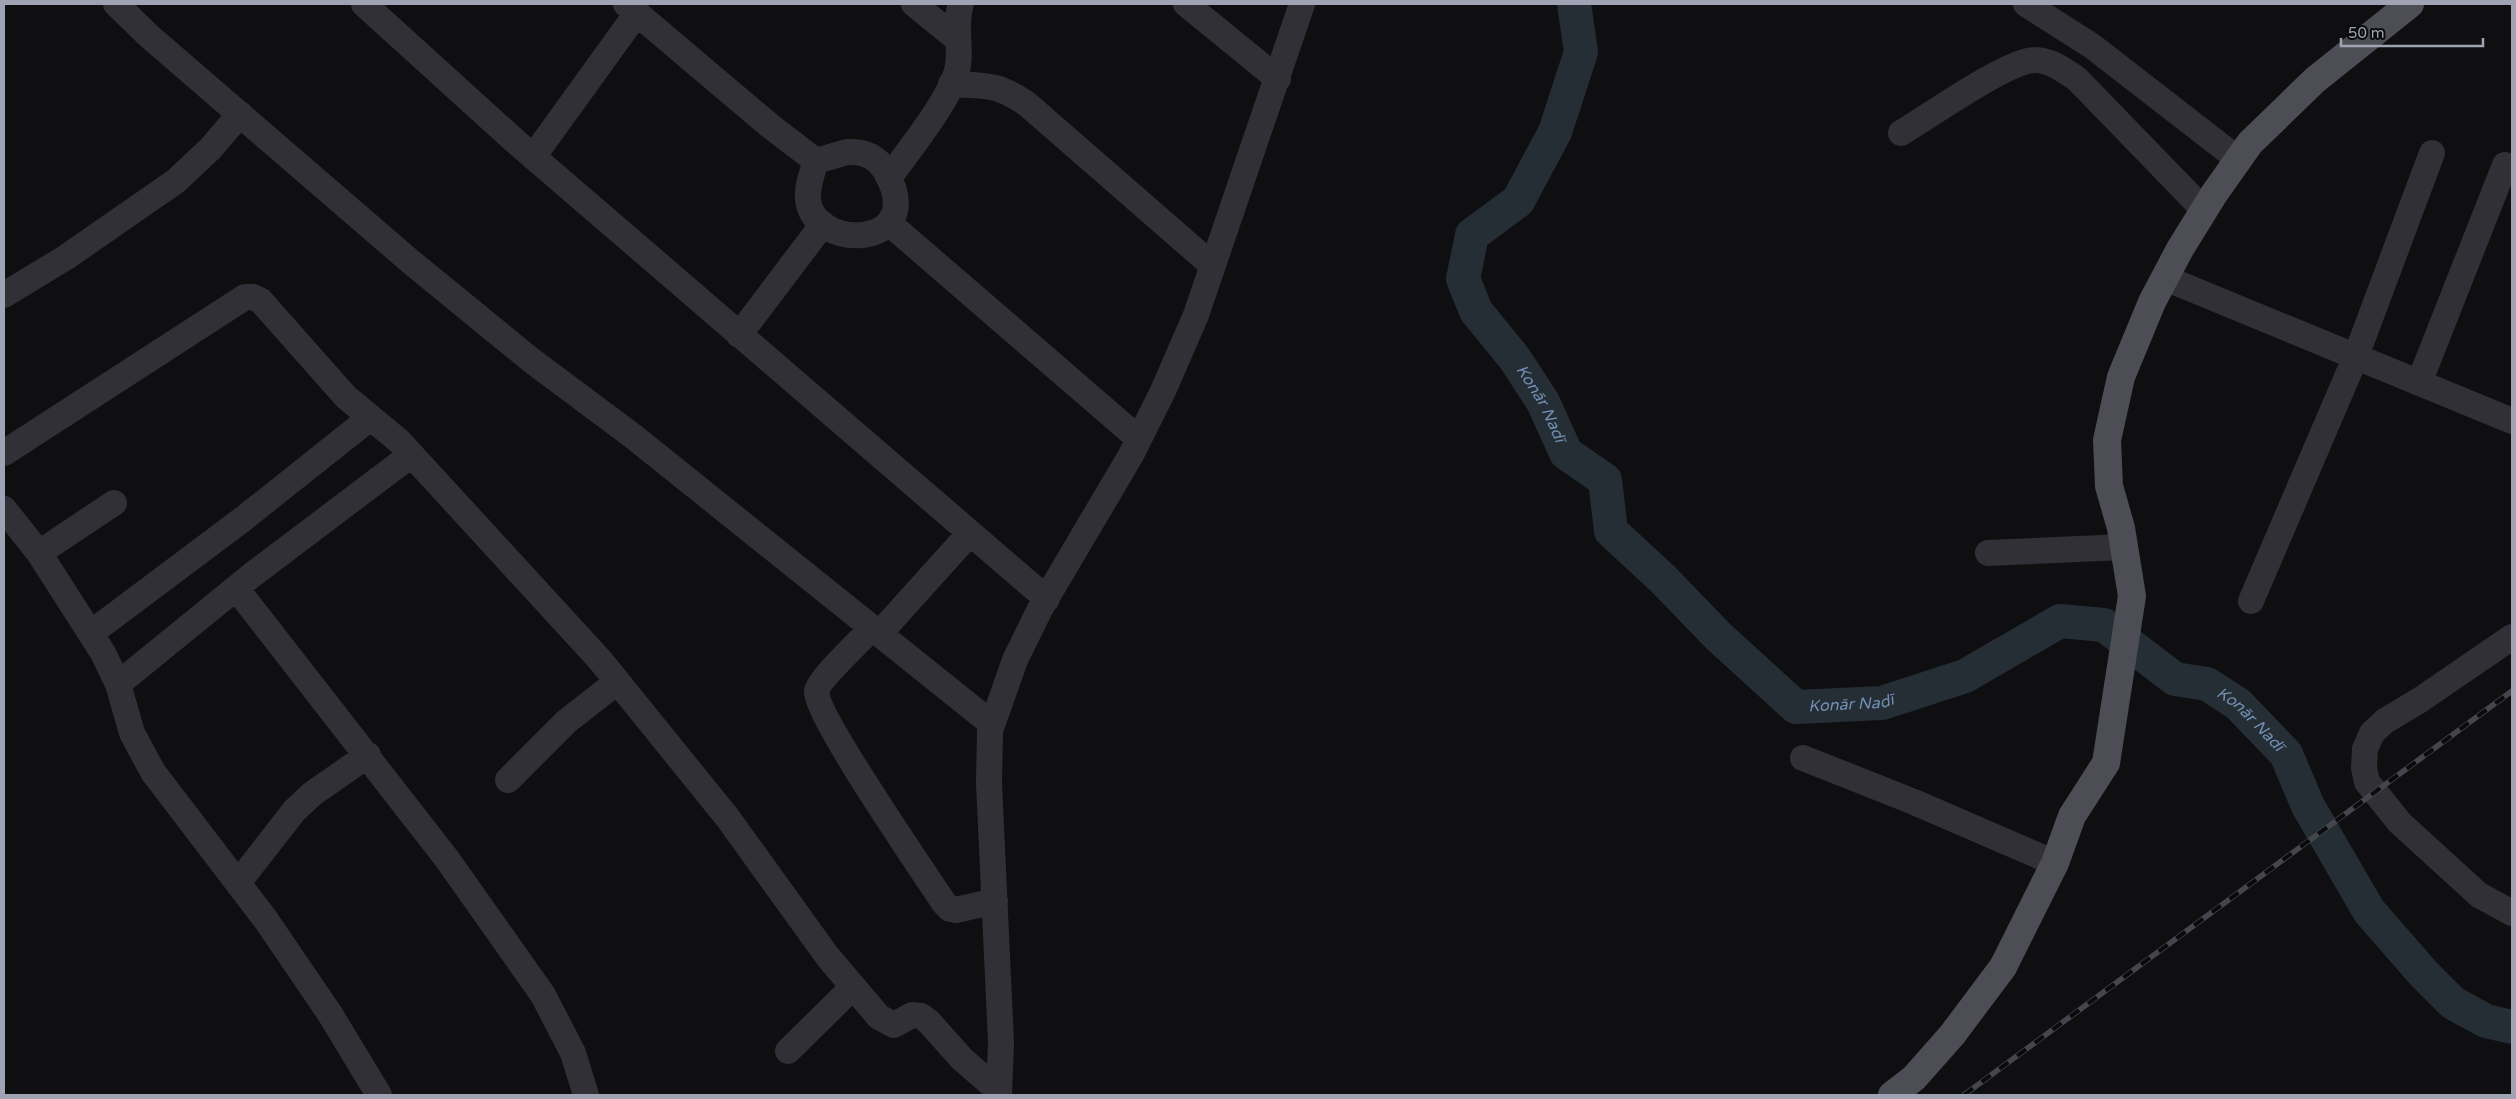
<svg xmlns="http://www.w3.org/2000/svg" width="2516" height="1099" viewBox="0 0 2516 1099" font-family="'Varela Round',sans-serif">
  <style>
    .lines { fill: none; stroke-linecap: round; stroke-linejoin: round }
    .river { stroke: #252d35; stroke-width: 34 }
    .minor { stroke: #303036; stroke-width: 26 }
    .major { stroke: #4c4d55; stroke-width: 28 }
    .rail-casing { stroke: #45464d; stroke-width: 5.5 }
    .rail { stroke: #0a0a0c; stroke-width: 4; stroke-dasharray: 11; stroke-linecap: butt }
    .labels { text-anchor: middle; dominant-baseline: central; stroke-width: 4; stroke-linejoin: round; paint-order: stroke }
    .water-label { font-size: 16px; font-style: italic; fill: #718fb3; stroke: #0a0a0c }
  </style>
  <rect width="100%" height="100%" fill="#0f0f11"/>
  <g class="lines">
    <path class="river" id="s1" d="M1574,4L1581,52L1555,132L1518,201L1472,235L1463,279L1476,311L1515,359L1543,402L1566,453L1605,480L1611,531L1663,579L1718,636L1796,707L1882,703L1965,676L2060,621L2104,625L2175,679L2207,684L2238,704L2286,754L2308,806L2369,911L2424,974L2453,1003L2486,1021L2512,1027"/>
    <path class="minor" d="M116,4L149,36L411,262L531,360L634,437L992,724
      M364,4L515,141L1047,599
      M626,4L769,125L816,161
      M914,4L957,39
      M1186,4L1278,79
      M2026,4L2092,46L2239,160
      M951,84C988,86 996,83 1027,104L1213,266
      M1901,133C1928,117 2008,60 2035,60C2051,60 2065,71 2077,79L2204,210
      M847,152C864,151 878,157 886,172C930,250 812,252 808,199C807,186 812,173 816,161Z
      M533,157L637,13
      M889,178C908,151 944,107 955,77C964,54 953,28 961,4
      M890,224L1139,439
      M2165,278L2512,421
      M4,295L65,258L176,181L211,148L240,114
      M739,335L823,224
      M2419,383L2505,165
      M4,453L245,297H253L261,301L346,397L399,441L600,660L727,817L828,957L879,1017L894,1025L912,1015L921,1016L929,1022L962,1059L999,1091
      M4,509L39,553L103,653L118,684L132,733L153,772L266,920L330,1014L379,1095
      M39,553L114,503
      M1988,553L2124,547
      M236,588L447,859L543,995L573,1053L586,1095
      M2251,601L2356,356L2432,153
      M872,628C862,639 818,680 817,691C814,713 925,874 944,903L950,909L956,910L995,901
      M91,633L243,519L370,418
      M879,634L970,533
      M2512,637L2420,700L2385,721L2372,733L2365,749L2364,768L2367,782L2400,823L2479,895L2512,913
      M118,684L252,575L411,455
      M1803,758L1914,802L2055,863
      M508,780L567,721L617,682
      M238,883L294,811L312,794L368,755
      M788,1051L853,987
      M999,1095L1001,1042L989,783L990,731L1015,660L1040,609L1131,455L1163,391L1196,315L1302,4"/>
    <path class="major" d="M1892,1095L1914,1078L1952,1035L2003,967L2055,863L2072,816L2106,763L2132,596L2121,528L2109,486L2107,440L2121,377L2152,302L2180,249L2214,194L2250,143L2315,80L2410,4"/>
    <defs>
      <path id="rail" d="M1964,1095L2512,691"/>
    </defs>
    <use href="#rail" class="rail-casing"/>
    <use href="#rail" class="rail"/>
  </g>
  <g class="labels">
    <g class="water-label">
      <text stroke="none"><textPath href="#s1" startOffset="461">Konār Nadī</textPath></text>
      <text stroke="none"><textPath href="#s1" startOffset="926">Konār Nadī</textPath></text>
      <text stroke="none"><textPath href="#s1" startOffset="1376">Konār Nadī</textPath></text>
    </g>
  </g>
  <rect width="2516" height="1099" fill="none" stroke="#9fa3b3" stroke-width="10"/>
  <path d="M2341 38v8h142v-8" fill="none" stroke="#9fa3b3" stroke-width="2.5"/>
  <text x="2348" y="38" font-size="15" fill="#9fa3b3" stroke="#0a0a0c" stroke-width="4" paint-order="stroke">50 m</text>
</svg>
